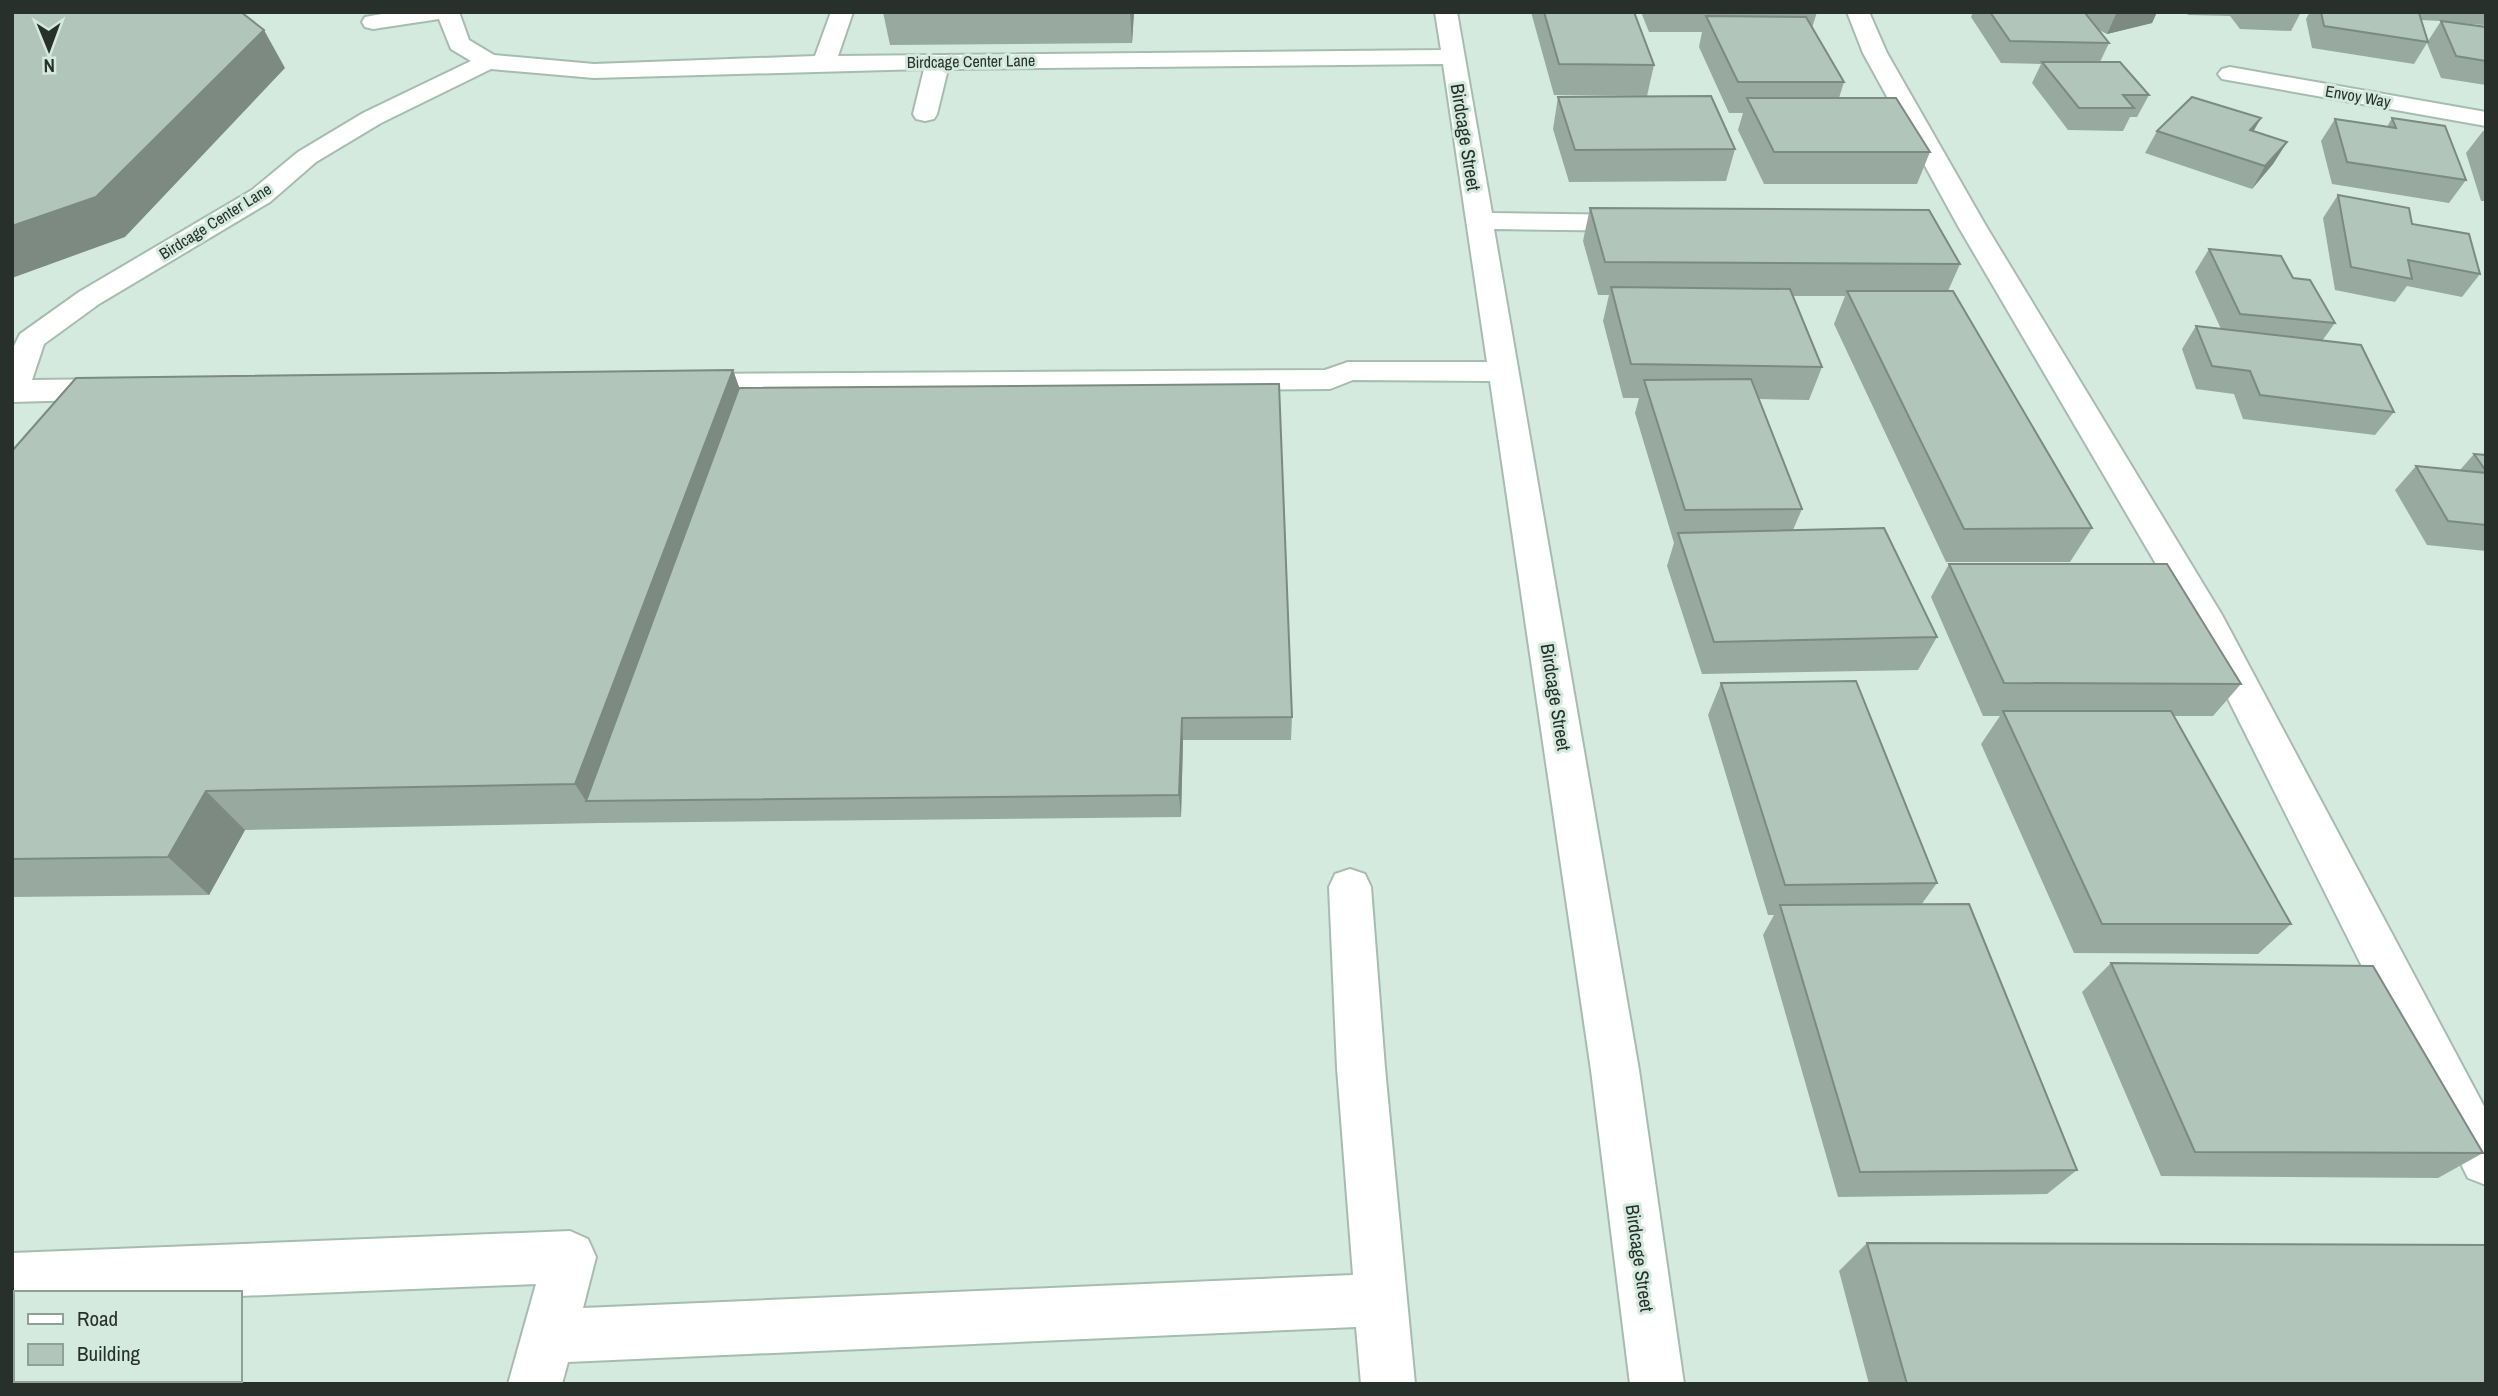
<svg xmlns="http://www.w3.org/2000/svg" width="2498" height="1396" viewBox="0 0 2498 1396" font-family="'Archivo Narrow',sans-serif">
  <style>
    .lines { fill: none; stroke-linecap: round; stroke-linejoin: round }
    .minor-casing { stroke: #a7bcb1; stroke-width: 4 }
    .minor { fill: #fff; fill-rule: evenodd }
    .wall { fill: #98a9a0; fill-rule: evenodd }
    .shaded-wall { fill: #7c8a82 }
    .building { fill: #b1c5ba; stroke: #7c8a82; stroke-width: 2 }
    .labels { text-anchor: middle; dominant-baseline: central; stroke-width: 6; stroke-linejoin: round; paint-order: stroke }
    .far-street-label { font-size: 16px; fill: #28302c; stroke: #d4eade }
    .street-label { font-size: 19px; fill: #28302c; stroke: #d4eade }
  </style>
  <rect width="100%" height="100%" fill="#d4eade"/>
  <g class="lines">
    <defs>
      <path id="minor" d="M393,12H459L469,40L494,55L594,64L815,56L831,12H853L838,56L1441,50L1435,12H1457L1492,213L1638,215L1648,217L1652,223L1648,229L1638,231L1494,229L1639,1070L1684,1384H1630L1591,1070L1490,381L1353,380L1330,389L687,394L676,391L671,384L676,377L687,374L1325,370L1348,362H1487L1443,64L948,69L937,114L934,119L925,121L916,119L913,114L924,69L594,78L491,69L381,123L316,162L270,202L99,304L44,344L32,380L119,379L130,382L135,389L130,396L119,399L12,402V350L20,334L79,292L252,190L298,152L363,113L471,61L451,49L439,19L373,29L365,27L362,22L365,17Z
        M1847,12H1869L1887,53L1986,226L2222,615L2486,1110V1185L2468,1178L2187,617L1958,226L1863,53Z
        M2230,67L2486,112V126L2222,79L2218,74L2222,69Z
        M1350,869L1365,874L1371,887L1385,1068L1415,1384H1361L1356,1327L568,1362L562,1384H508L536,1284L240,1296V1293H16V1305H12V1253L570,1231L588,1239L596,1257L583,1308L1353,1275L1337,1068L1329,887L1335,874Z"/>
    </defs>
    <use href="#minor" class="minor-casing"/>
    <use href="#minor" class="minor"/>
  </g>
  <path class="wall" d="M883,12H1134L1132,43L890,45Z
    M1531,12H1634L1654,65L1647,96L1554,95Z
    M1641,12H1817L1812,28L1844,82L1839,98L1930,152L1917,184H1764L1738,130L1743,113H1729L1699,47L1702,32H1649Z
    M1973,12H2157L2152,23L2107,34L2097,29L2109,43L2100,62L2149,95L2137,117H2130L2123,131L2068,130L2032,83L2041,64L2001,63L1971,17Z
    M2186,12H2301L2291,31L2240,29L2230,16L2188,15Z
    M2310,12H2486V22L2484,25L2445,22L2486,27V85L2441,78L2427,43L2414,64L2312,48L2306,19ZM2421,20L2441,21L2428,41Z
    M1558,97L1735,149L1726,181L1569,182L1553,129Z
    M2392,118L2466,180L2449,203L2332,184L2321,141L2335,119L2387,127Z
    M2157,131H2253L2287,142L2273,164L2252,189L2145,153Z
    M2483,131H2486V201H2481L2466,153Z
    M2338,195L2412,224L2480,274L2462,297L2407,286L2395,302L2335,290L2323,218Z
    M1590,208L1960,264L1948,291L2092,528L2070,562H1946L1834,324L1845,296H1793L1822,367L1809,400L1759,399L1802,509L1793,530L1937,637L1918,670L1702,674L1667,566L1674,543L1635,413L1639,398H1623L1603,321L1609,295H1598L1583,241Z
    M2209,249L2293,278L2335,323L2322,341L2394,412L2375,435L2243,419L2234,394L2196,389L2182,349L2196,326L2221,329L2195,272Z
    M733,370L739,388L1292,717L1291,740H1183L1181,817L600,823L245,830L209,895L12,897V451Z
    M2474,454L2486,455V551L2427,545L2395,490L2416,466L2460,470Z
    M1949,564L2241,684L2213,716H2173L2291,924L2258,954L2074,953L1981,744L2000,716H1983L1931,597Z
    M1721,683L1937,883L1921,905L2077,1170L2047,1194L1838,1197L1763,935L1774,915H1768L1708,715Z
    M2111,963L2483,1153L2438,1178L2161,1176L2082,992Z
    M1867,1243L2486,1384H1869L1839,1271Z"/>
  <path class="shaded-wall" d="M1130,12H1134L1132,43Z
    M2117,12H2157L2152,23L2107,34Z
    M264,30L285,68L125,237L12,278V226Z
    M2261,118L2248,141L2250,130Z
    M2287,142L2273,164L2252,189L2265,166Z
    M733,370L748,412L586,801L575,784Z
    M1182,718L1183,740L1181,817L1179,795Z
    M206,791L245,830L209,895L168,857Z"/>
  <path class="building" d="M12,12H241L264,30L96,197L12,226Z
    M1544,12H1634L1654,65L1559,64Z
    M1990,12L2085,13L2109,43L2010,41Z
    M2321,12L2419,13L2428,42L2324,26Z
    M1706,16L1806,17L1844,82H1738Z
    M2441,21L2486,27V61L2456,56Z
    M2042,62H2120L2149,95H2123L2134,108H2079Z
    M1711,96L1735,149L1575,150L1558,97Z
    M2192,97L2261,118L2250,130L2287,142L2265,166L2157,131Z
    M1747,98H1896L1930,152H1774Z
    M2392,118L2445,126L2466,180L2347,162L2335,119L2396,128Z
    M2338,195L2409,208L2412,224L2469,234L2480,274L2408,260L2412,279L2351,267Z
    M1590,208L1929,210L1960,264L1605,262Z
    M2209,249L2281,256L2293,278L2310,280L2335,323L2240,314Z
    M1611,287L1790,289L1822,367L1631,364Z
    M1847,291H1953L2092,528L1964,529Z
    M2196,326L2361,345L2394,412L2260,395L2250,371L2212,366Z
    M733,370L575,784L206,791L168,857L12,859V451L76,378Z
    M1751,379L1802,509L1685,510L1644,380Z
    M1279,384L1292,717L1182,718L1179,795L586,801L739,388Z
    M2474,454L2486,455V471Z
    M2416,466L2486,473V525L2448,521Z
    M1884,528L1937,637L1714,642L1678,533Z
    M1949,564H2167L2241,684L2004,683Z
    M1856,681L1937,883L1785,885L1721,683Z
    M2003,711H2171L2291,924H2102Z
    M1969,904L2077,1170L1860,1172L1780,905Z
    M2111,963L2373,966L2483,1153L2195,1152Z
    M1867,1243L2486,1245V1384H1907Z"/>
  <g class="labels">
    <g class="far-street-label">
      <text transform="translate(971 61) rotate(-1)">Birdcage Center Lane</text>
      <text transform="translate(2358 96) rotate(10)">Envoy Way</text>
      <text transform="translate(215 221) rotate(-32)">Birdcage Center Lane</text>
    </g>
    <g class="street-label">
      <text transform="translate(1466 137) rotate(81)">Birdcage Street</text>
      <text transform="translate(1556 697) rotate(81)">Birdcage Street</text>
      <text transform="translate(1640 1258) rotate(82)">Birdcage Street</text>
    </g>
  </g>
  <rect width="2498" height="1396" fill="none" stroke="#28302c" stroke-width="28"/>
  <rect x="14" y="1291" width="228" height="91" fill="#d4eade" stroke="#8fa097" stroke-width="2"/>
  <rect x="28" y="1314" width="35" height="10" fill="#ffffff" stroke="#8fa097" stroke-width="2"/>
  <text x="77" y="1326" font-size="21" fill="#28302c">Road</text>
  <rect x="28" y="1344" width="35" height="21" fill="#b1c5ba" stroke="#8fa097" stroke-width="2"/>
  <text x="77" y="1361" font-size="21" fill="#28302c">Building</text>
  <g transform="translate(49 49) rotate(179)" stroke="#d4eade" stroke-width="5" paint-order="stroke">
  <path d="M0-5L12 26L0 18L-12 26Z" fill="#28302c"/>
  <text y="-10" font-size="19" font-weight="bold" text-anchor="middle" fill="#28302c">N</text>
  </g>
</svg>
